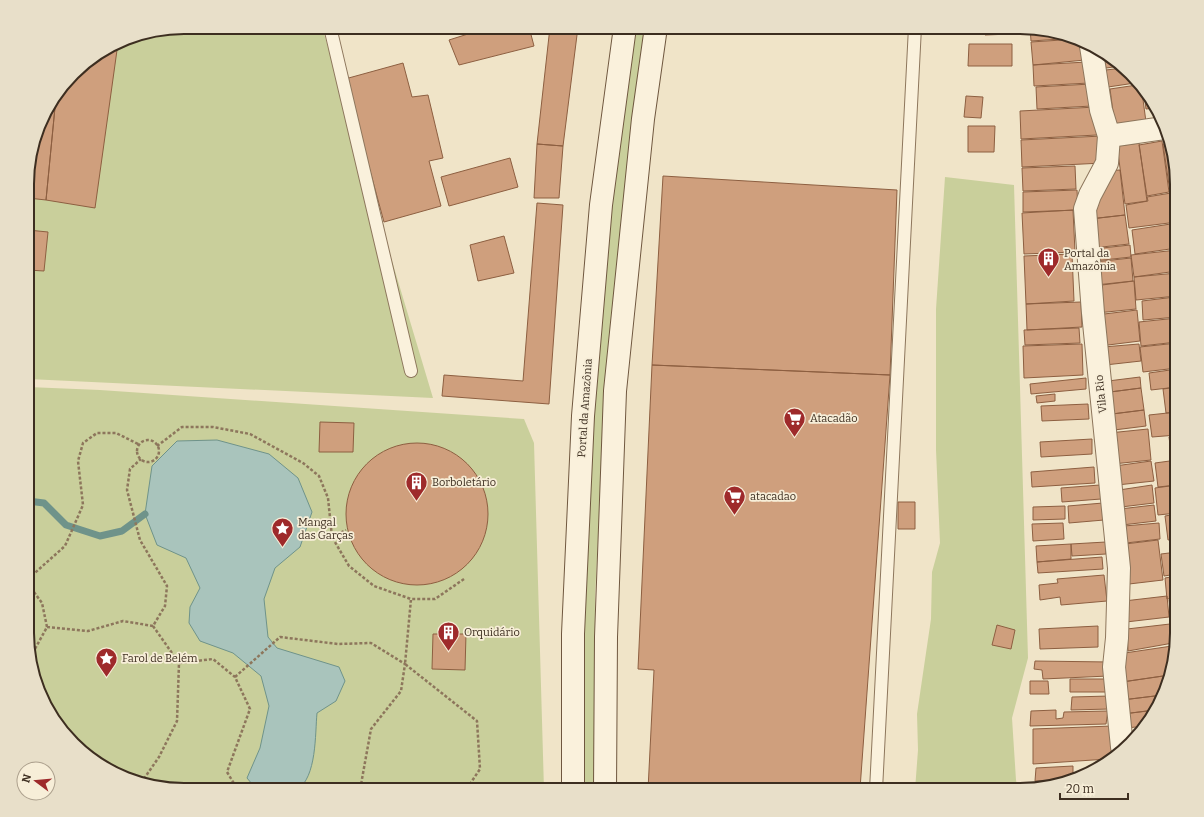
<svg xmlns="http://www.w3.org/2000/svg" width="1204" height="817" viewBox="0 0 1204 817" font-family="Bitter,serif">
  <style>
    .green { fill: #c9cf9b }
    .water { fill: #a9c4bc; stroke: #6f938a }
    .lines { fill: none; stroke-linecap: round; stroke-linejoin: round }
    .stream { stroke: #6f938a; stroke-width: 7 }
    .building { fill: #cf9f7d; stroke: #8d5f41 }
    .lane-casing { stroke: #8d765c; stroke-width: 14 }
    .street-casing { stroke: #8d765c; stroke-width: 24 }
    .secondary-casing { stroke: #6f573f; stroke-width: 24 }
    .path { stroke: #8d765c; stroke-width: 2.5; stroke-dasharray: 3 2; stroke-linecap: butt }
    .lane { stroke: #faf1dc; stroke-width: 12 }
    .street { stroke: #faf1dc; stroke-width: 22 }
    .secondary { stroke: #faf1dc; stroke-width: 22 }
    .labels { text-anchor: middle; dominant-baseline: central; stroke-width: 3.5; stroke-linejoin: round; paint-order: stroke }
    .poi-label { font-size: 11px; fill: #3d2e20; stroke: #f7eed8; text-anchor: start }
    .street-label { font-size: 11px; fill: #3d2e20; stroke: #f7eed8 }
    .rim { fill: none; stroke: #3d2e20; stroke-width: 2 }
  </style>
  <rect width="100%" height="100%" fill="#f0e4c8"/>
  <path class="green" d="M184,27H322L433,398L28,379V164L80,66L124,39Z
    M633,27H645L605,399L595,596L594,790H578V589L608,230Z
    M945,177L1014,185L1028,658L1012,718L1016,780L1018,790H915L918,750L917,714L931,619L932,572L940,543L936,450V309Z
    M28,387L100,390L524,419L534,443L544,790H174L133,782L89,758L48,712L28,653Z"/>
  <path class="water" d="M217,440L269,454L298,478L312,512L300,547L275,568L264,599L268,637L277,648L339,667L345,681L336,701L317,713C315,734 317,777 297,790H257L247,778L260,748L269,706L261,676L233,653L200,641L189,623L190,607L200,588L186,558L157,545L145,514L152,466L177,441Z"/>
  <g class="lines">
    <path class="stream" d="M28,501L44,503L66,525L100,536L122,531L145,514"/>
  </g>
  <path class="building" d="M490,27H529L534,46L459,65L449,40Z
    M550,27H578L563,146L537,144Z
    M985,27H1011V34L985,35Z
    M1030,27L1071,35L1075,38L1031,41Z
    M1077,39L1084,42L1085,60L1033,65L1031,42Z
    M118,43L95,208L46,200L56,97L80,66Z
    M969,44H1012V66H968Z
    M1103,53L1115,59L1121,66L1106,68Z
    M1087,62L1089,83L1034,86L1033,65Z
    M403,63L412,97L428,95L443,158L429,161L441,206L384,222L345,79Z
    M1123,68L1135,83L1108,87L1106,70Z
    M1091,84L1092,106L1037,109L1036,87Z
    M1137,85L1142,92L1146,122L1115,127L1110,89Z
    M1144,94L1155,108L1146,109Z
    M966,96L983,97L981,118L964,117Z
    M56,97L46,200L28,198V164L43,114Z
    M1096,107L1097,135L1021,139L1020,111Z
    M968,126H995L994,152H968Z
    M1102,136L1103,163L1022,167L1021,140Z
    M1162,141L1169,192L1147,196L1139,145Z
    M1139,143L1147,201L1125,204L1117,146Z
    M1169,143L1177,174V191L1170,192L1163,144Z
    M537,144L563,146L559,198H534Z
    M510,158L518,187L449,206L441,177Z
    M1075,166L1076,189L1023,191L1022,168Z
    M1120,170L1125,215L1090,219L1105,171Z
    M663,176L897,190L890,375L652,365Z
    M1077,190L1078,210L1023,212V192Z
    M1177,192V222L1129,228L1126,205L1148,201L1147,197Z
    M537,203L563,205L549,404L442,396L444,375L523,381Z
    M1073,210L1075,252L1024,254L1022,213Z
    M1125,215L1129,244L1093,248L1090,219Z
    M1177,223V248L1135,254L1132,230Z
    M28,230L48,232L44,271L28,270Z
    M504,236L514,273L478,281L470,245Z
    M1130,245L1131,257L1094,261L1093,249Z
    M1177,250V271L1134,277L1131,255Z
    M1072,254L1074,301L1026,304L1024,256Z
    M1131,258L1133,281L1096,285L1094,262Z
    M1177,273V296L1136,300L1134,277Z
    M1134,281L1136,309L1097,313L1094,286Z
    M1175,297L1177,317L1143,320L1142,301Z
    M1081,302L1082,327L1027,330L1026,304Z
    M1137,310L1140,341L1100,346L1096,315Z
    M1177,318V342L1141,346L1139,322Z
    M1079,328L1080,343L1025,345L1024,330Z
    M1177,343V368L1143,372L1140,347Z
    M1082,344L1083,375L1024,378L1023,346Z
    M1139,344L1141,361L1105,365L1103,347Z
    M652,365L890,375L860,789L648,790L654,670L638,669Z
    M1177,369V387L1151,390L1149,373Z
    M1140,377L1141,388L1110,392L1108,381Z
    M1086,378V389L1031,394L1030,384Z
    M1177,387V412L1166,413L1163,389Z
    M1141,388L1144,410L1112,414L1110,392Z
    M1055,394V401L1037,403L1036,396Z
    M1088,404L1089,419L1042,421L1041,406Z
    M1144,410L1146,426L1114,430L1112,414Z
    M1177,412V435L1152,437L1149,415Z
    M320,422L354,423L353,452H319Z
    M1148,429L1151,460L1113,464L1109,433Z
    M1177,436V459L1172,460L1169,437Z
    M1092,439V454L1041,457L1040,442Z
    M346 514a71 71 0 1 1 142 0a71 71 0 1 1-142 0Z
    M1177,460V485L1158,487L1155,463Z
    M1151,461L1154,481L1117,485L1115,466Z
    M1094,467L1095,483L1032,487L1031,472Z
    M1100,485L1101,499L1062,502L1061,488Z
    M1152,485L1154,503L1121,507L1119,490Z
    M1177,485V513L1158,515L1155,488Z
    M898,502H915V529H898Z
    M1103,503L1104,520L1069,523L1068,506Z
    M1154,505L1156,521L1122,525L1120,509Z
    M1065,506V519L1033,520V507Z
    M1177,514V539L1168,540L1165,516Z
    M1063,523L1064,539L1033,541L1032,524Z
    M1159,523L1160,539L1126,543L1124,526Z
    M1158,540L1163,580L1129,584L1125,544Z
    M1106,542V554L1072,556L1071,544Z
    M1071,544V559L1037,562L1036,546Z
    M1177,552V574L1164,576L1161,554Z
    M1102,557L1103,569L1038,573L1037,562Z
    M1104,575L1107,601L1061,605L1060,597L1040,600L1039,585L1058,583L1057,579Z
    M1177,576V598L1167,599L1165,578Z
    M1167,596L1169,617L1126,622L1124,601Z
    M1177,598V623L1172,624L1169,600Z
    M1177,623V643L1175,645L1172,624Z
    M1170,624L1173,643L1128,651L1127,629Z
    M997,625L1015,630L1011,649L992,645Z
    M1098,626V647L1040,649L1039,629Z
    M433,634H466L465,670L432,669Z
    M1172,646L1174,659L1170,675L1122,682L1118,654Z
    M1035,661L1109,662L1108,676L1043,679L1042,670L1034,669Z
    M1170,675L1169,684L1163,695L1122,700V682Z
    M1070,679H1110L1109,692H1070Z
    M1030,681H1048L1049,694H1030Z
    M1163,695L1155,710L1123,714L1122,700Z
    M1110,696L1109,709L1071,710L1072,697Z
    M1056,710V719L1063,718L1064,712L1108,711L1106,724L1030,726L1031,711Z
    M1155,710L1146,726L1126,728L1123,714Z
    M1112,726L1113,754L1108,759L1033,764V729Z
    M1073,766V778L1063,780L1035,781L1036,768Z"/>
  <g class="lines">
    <defs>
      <path id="lane" d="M330,27L411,371
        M876,790L915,27"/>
      <path id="street" d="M1091,46L1101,110L1109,136L1107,163L1090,195L1085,209L1093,313L1119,568L1117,638L1114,667L1122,747
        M1109,136L1164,128"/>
      <path id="secondary" d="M573,790V634L583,416L601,205L625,27
        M605,790L606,637L615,391L643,119L656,27"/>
    </defs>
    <use href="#lane" class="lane-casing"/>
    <use href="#street" class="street-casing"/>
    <use href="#secondary" class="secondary-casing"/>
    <path class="path" d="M137 451a11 11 0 1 1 22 0a11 11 0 1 1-22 0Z
      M157,446L182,427H213L250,434L303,463L319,476L328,498L332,537L349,566L374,586L411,599
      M332,537L346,530
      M28,579L65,546L83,505L78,461L83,443L97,433H116L140,445
      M464,579L435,599H411L405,664L477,721L480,769L466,790
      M28,584L42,603L47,627L30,658
      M153,626L179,663
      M47,627L88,631L123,621L153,626L165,606L167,586L140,540L127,490L130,469L141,459
      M235,677L280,637L338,644L371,643L405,664L401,691L371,729L360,790
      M141,783L159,757L177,721L179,663L213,659L235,677L250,709L227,772L238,790"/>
    <use href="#lane" class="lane"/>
    <use href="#street" class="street"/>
    <use href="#secondary" class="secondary"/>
  </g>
  <defs>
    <symbol id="building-pin" viewBox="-11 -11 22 30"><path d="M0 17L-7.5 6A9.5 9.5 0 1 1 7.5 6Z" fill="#9e2a2b" stroke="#f7eed8"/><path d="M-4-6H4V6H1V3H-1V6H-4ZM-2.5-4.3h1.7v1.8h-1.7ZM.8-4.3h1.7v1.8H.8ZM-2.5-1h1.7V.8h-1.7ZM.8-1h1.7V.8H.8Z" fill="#fff"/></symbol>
    <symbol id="supermarket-pin" viewBox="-11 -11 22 30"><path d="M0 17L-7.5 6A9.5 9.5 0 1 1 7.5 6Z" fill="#9e2a2b" stroke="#f7eed8"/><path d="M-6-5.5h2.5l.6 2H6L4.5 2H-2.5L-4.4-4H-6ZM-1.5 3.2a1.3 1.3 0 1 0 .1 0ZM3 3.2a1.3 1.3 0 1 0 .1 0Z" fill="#fff"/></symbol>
    <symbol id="sight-pin" viewBox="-11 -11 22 30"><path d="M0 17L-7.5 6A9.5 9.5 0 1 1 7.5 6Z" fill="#9e2a2b" stroke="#f7eed8"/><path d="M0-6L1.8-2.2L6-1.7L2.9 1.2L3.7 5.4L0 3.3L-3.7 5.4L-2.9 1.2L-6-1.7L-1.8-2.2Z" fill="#fff"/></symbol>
  </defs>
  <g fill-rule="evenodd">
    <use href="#building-pin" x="1036" y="246" width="25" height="34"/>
    <use href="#supermarket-pin" x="782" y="406" width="25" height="34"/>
    <use href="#building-pin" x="404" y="470" width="25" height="34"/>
    <use href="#supermarket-pin" x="722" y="484" width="25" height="34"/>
    <use href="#sight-pin" x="270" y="516" width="25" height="34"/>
    <use href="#building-pin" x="436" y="620" width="25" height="34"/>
    <use href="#sight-pin" x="94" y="646" width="25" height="34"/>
  </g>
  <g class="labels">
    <g class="poi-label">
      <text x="1064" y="253">Portal da<tspan x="1064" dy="13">Amazônia</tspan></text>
      <text x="810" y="418">Atacadão</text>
      <text x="432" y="482">Borboletário</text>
      <text x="750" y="496">atacadao</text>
      <text x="298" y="522">Mangal<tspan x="298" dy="13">das Garças</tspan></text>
      <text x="464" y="632">Orquidário</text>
      <text x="122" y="658">Farol de Belém</text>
    </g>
    <g class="street-label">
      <text transform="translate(1101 394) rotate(-96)">Vila Rio</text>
      <text transform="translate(585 408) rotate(-86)">Portal da Amazônia</text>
    </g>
  </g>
  <path d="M0 0H1204V817H0ZM184 34H1020A150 150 0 0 1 1170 184V633A150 150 0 0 1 1020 783H184A150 150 0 0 1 34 633V184A150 150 0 0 1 184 34Z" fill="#e8dfc9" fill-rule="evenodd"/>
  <path class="rim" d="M184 34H1020A150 150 0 0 1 1170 184V633A150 150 0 0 1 1020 783H184A150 150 0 0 1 34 633V184A150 150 0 0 1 184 34Z"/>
  <g transform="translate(36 781) rotate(286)"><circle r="19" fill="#f7eed8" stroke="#ada18e"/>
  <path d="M0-3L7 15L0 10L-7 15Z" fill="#9e2a2b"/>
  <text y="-6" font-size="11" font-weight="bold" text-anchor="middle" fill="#3d2e20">N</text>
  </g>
  <path d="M1060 793v6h68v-6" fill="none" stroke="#3d2e20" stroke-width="2"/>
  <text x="1066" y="793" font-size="12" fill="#3d2e20" stroke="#f7eed8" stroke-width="3" paint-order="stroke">20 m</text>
</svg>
